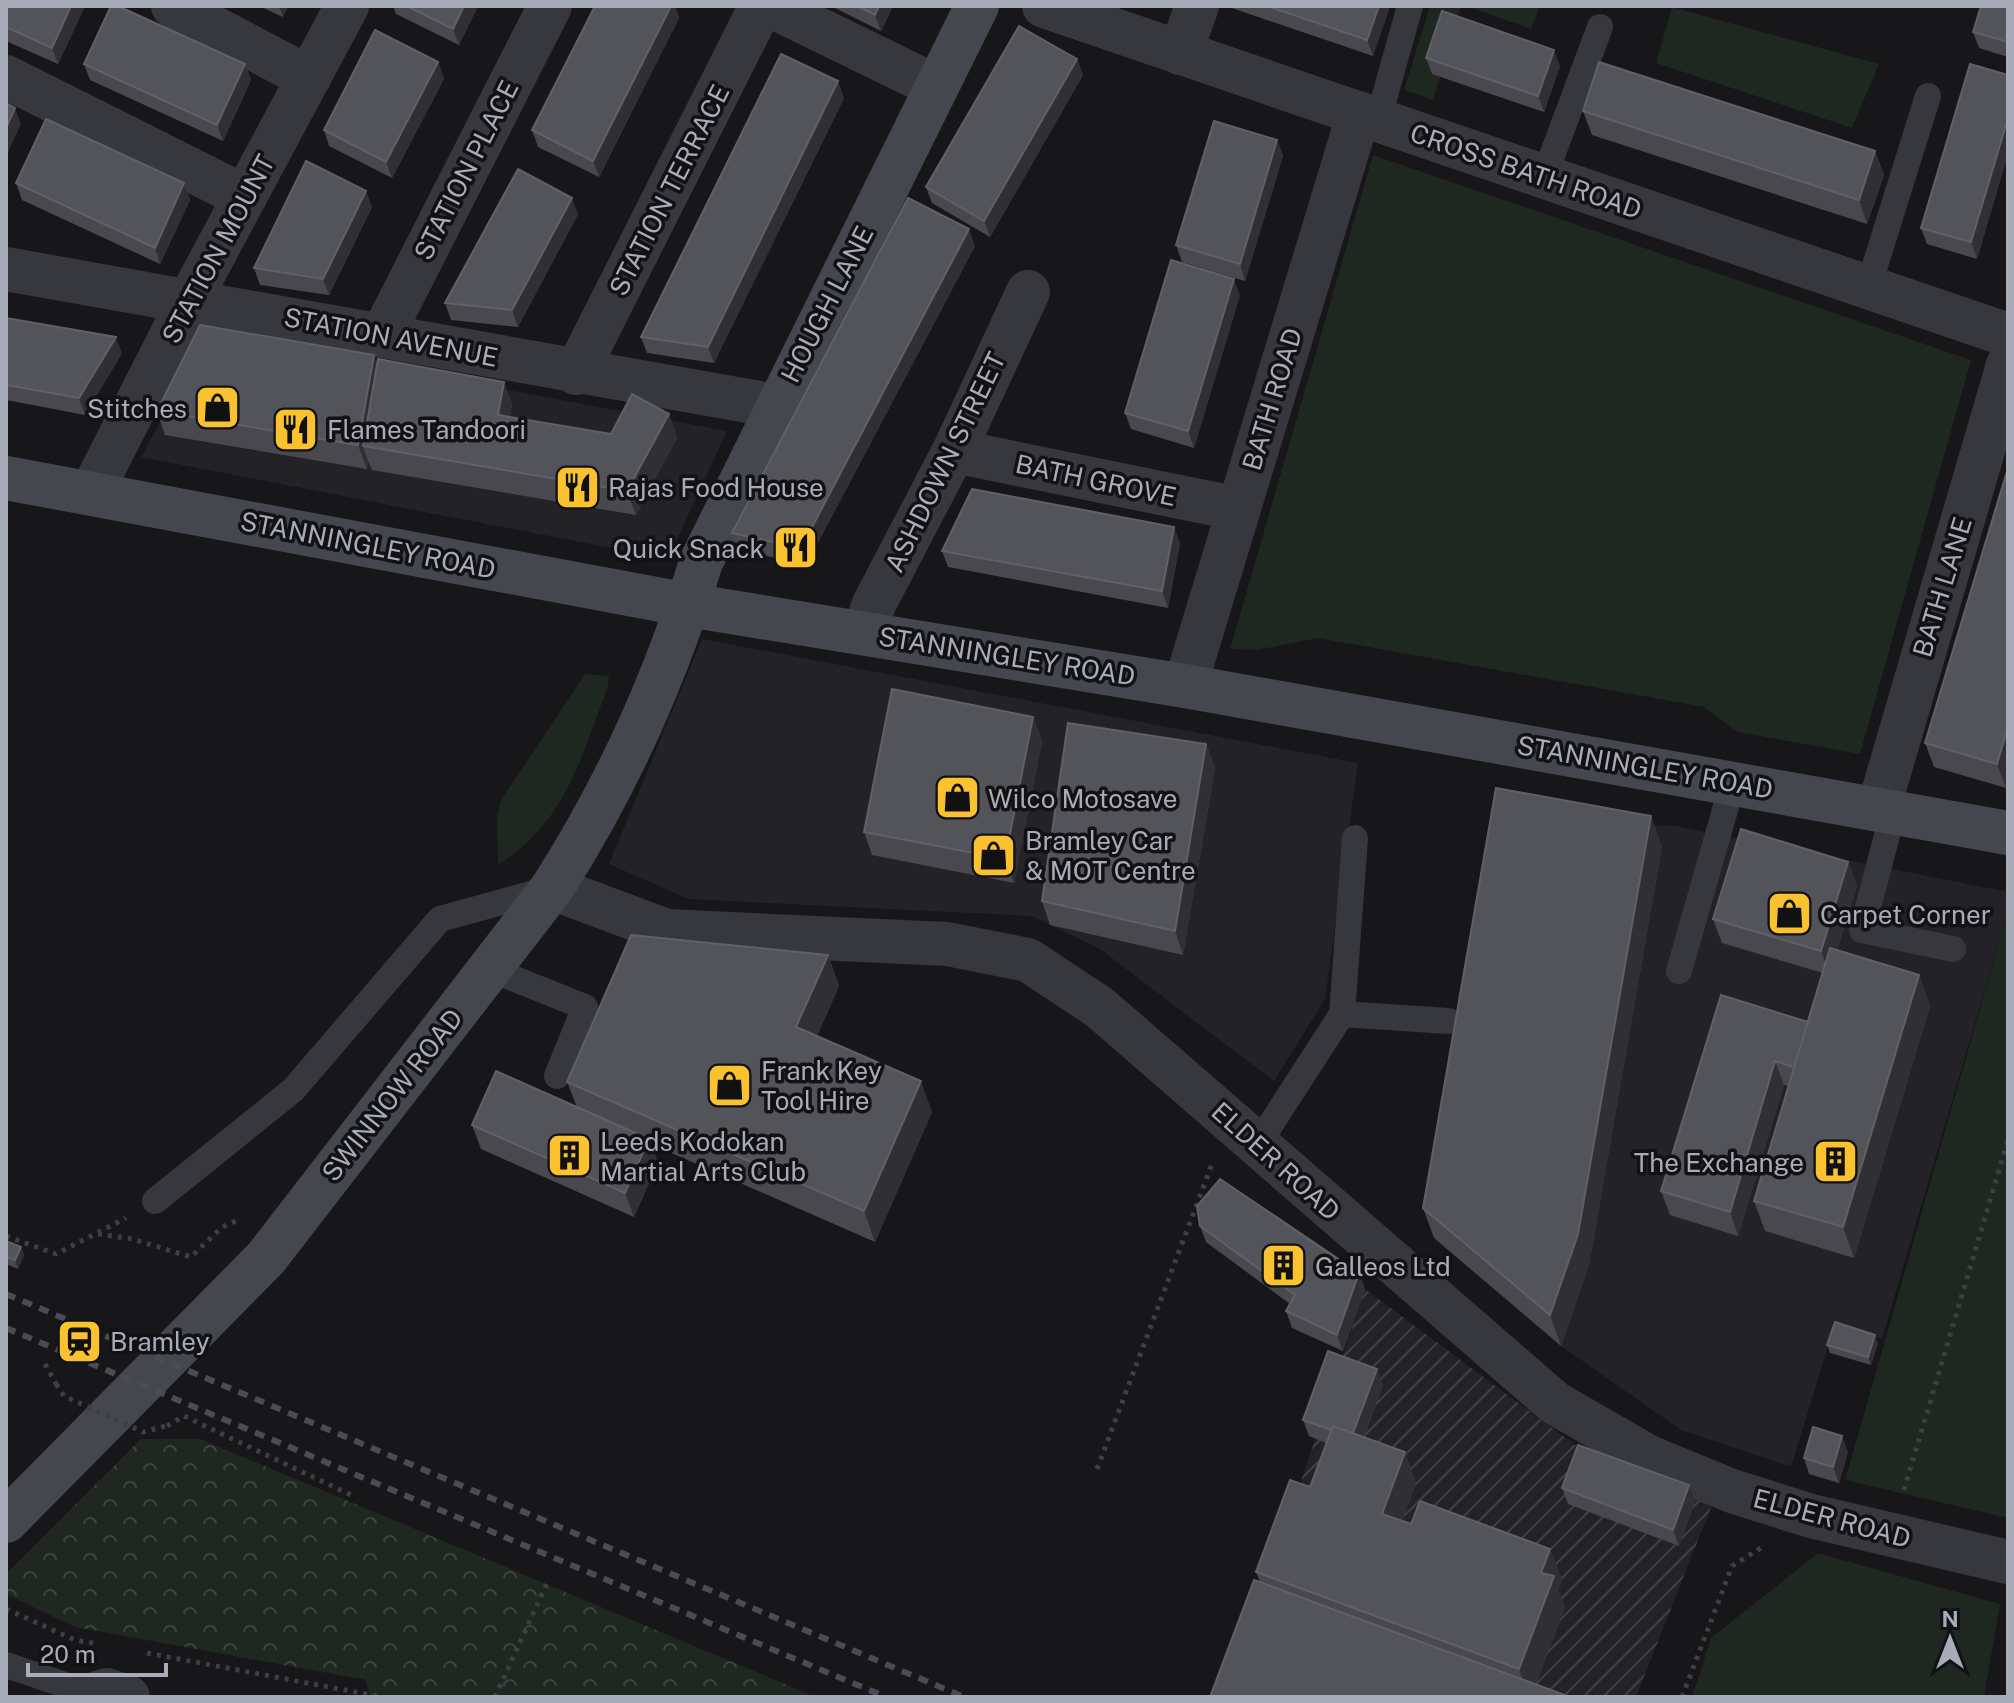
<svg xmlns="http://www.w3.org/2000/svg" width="2014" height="1703" viewBox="0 0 2014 1703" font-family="'Public Sans',sans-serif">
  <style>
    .built { fill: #232226 }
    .industrial { fill: url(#industrial-furrows) }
    .green { fill: #1e2720 }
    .forest { fill: url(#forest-crowns) }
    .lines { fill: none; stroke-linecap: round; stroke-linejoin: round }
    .path { stroke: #3d3f45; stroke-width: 5; stroke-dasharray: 4 6; stroke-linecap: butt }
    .lane { stroke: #37383e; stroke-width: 26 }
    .street { stroke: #37383e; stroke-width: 44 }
    .secondary { stroke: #45474e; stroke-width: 44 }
    .rail { stroke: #4a4c53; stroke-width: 6; stroke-dasharray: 10 8; stroke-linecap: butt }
    .path-bridge { stroke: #3d3f45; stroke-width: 5; stroke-dasharray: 4 6; stroke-linecap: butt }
    .wall { fill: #48484e }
    .shaded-wall { fill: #303034 }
    .building { fill: #53535a; stroke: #606168; stroke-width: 2 }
    .labels { text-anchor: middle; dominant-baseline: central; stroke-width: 7; stroke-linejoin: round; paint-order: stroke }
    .street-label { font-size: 26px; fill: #a8acb9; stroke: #121114 }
    .poi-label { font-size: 26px; fill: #a8acb9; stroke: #121114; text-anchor: start }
  </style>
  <defs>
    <pattern id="industrial-furrows" width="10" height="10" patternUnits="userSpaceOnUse" patternTransform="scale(2)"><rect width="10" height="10" fill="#232226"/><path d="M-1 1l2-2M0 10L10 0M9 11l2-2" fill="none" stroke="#403f43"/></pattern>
    <pattern id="forest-crowns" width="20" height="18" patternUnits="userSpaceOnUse" patternTransform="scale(2)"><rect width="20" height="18" fill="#1e2720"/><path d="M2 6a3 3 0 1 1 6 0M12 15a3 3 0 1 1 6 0" fill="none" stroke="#3c443e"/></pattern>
  </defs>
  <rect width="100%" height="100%" fill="#171619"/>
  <path class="built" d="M208,334L727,431L668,559L141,457Z
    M702,639L1358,763L1325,999L1274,1081L1100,949L1032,916L688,899L609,864Z
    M1507,819L1676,826L2008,892V911L1882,1339L1834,1327L1791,1467L1681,1430L1561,1346Z"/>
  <path class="industrial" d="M1365,1289L1586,1453L1712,1505L1636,1697H1229Z"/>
  <path class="green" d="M1430,6H1461L1433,100L1404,90Z
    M1466,6H1540L1531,29Z
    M1672,7L1879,64L1852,128L1656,63Z
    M1373,155L1971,360L1860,754L1738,732L1704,707L1318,638L1257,650L1230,649Z
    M585,674L609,676L608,687C579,761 568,819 498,865L497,816L501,800Z
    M2008,911V1518L1845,1480Z
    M1818,1553L2000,1604L1984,1697H1692L1711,1638Z"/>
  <path class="forest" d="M141,1439H200L816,1697H370L366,1680L75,1627L6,1594V1574Z"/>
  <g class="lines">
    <path class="path" d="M98,1234L132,1239L191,1257L222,1227L236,1221
      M6,1236L56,1254L126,1218
      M45,1364L56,1384
      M167,1426L184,1416L351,1495
      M1097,1469L1212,1164
      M1904,1490L2008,1140
      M6,1609L75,1640L98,1644
      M147,1653L382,1697
      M495,1697L549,1579
      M1682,1697L1732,1566L1761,1548"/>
    <path class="lane" d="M1378,120L1410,6
      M1544,177L1600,27
      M1868,288L1928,96
      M1893,813L1862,930L1953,949
      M490,969L585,1007L557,1076
      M1679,971L1733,782
      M1342,1014L1448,1021
      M1258,1144L1342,1014L1355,838
      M155,1201L293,1090L440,919L549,889
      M6,1665L92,1694"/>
    <path class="street" d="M173,6L309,78
      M771,6L937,87
      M1044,6L2008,335
      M1180,53L1197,6
      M6,77L245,197
      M6,269L776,406
      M383,334L550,6
      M576,373L761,6
      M954,451L1239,509
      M91,493L189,301L347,6
      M864,633L874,604L954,451L1028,292
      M1185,686L1359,113
      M1878,810L2008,365
      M552,888L667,931L947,944L1028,960L1099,1007L1555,1403L1649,1457L1732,1491L1811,1516L2008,1562
      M85,1697L107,1690L128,1697"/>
    <path class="secondary" d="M6,478L688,605L1185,686L2008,833
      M6,1521L266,1258L552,888C616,788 667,675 701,562L977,6"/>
    <path class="rail" d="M6,1294L964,1697
      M6,1328L886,1697"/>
    <path class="path-bridge" d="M56,1384L64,1396L143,1432L166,1426"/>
  </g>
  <path class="wall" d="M6,6H85L58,64L6,41Z
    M259,6H288L283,17Z
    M393,6H478L459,45L396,14Z
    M595,6H675L679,18L599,177L538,147L532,130Z
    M831,6H893L881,31Z
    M1226,6H1390L1373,56Z
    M2008,6V57L1979,48L1973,32Z
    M1426,58L1560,66L1544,112L1432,74Z
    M1077,59L1083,75L990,237L932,203L926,187Z
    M438,62L444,79L392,178L329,146L324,130Z
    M84,64H245L251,80L223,141L90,80Z
    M2008,75V154L1977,259L1927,244L1921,228Z
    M844,98L714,363L647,353L641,337Z
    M1583,111L1875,151L1884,175L1867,224L1592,135Z
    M1277,140L1283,156L1245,281L1182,262L1176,245Z
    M16,183H184L190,200L160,264L22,200Z
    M372,207L329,295L260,285L254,268Z
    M578,214L518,327L451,320L445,303Z
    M975,246L806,565L738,549L732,533Z
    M1240,295L1194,448L1131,429L1125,413Z
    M6,318L122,353L85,415L6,400Z
    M377,364L504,382L512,405L510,417L611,434L669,414L677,438L636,515L372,470L368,461L367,469L165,435L157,411Z
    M2008,468V780L2006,788L1934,767L1925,743Z
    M1180,543L1168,608L948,567L942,551Z
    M1033,717L1042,741L1014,883L872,855L864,832Z
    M1206,744L1215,768L1183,955L1050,925L1042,901Z
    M1662,846L1589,1265L1561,1346L1434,1238L1423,1208Z
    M1848,862L1857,886L1837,950L1919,975L1930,1006L1854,1258L1765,1231L1754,1201L1789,1086L1784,1085L1738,1236L1670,1215L1661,1191L1808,1022L1823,973L1722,943L1713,919Z
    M828,955L839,986L817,1036L932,1112L875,1242L651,1144L658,1163L634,1217L481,1149L472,1125L577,1107L567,1082Z
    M1200,1226L1359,1273L1365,1289L1343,1351L1292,1328L1286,1311L1290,1304L1206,1242Z
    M6,1241L21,1247L24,1255L18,1269L6,1264Z
    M1878,1343L1871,1365L1830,1353L1827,1345Z
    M1383,1385L1364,1437L1405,1452L1416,1483L1402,1521L1411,1524L1550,1549L1562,1580L1558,1589L1565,1607L1536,1684L1260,1582L1256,1572L1310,1487L1326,1443L1309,1436L1303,1420Z
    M1848,1452L1839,1483L1809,1474L1804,1458Z
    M1689,1485L1695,1501L1679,1546L1568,1504L1562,1488Z"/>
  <path class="shaded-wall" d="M71,6H85L58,64L52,48Z
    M279,6H288L283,17Z
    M464,6H478L459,45L453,29Z
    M671,6H675L679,18L599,177L593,161Z
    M879,6H893L881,31L875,15Z
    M1379,6H1390L1373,56L1367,40Z
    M1554,50L1560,66L1544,112L1538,96Z
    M1077,59L1083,75L990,237L984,221Z
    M438,62L444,79L392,178L386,162Z
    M245,64L251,80L223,141L217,125Z
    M838,81L844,98L714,363L708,347Z
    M15,108L21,124L6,157V128Z
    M2008,118V154L1977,259L1971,242Z
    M1277,140L1283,156L1245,281L1240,264Z
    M1875,151L1884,175L1867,224L1859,200Z
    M184,183L190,200L160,264L155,248Z
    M366,191L372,207L329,295L323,279Z
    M572,198L578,214L518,327L512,310Z
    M969,229L975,246L806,565L801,548Z
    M1234,279L1240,295L1194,448L1188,431Z
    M116,337L122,353L85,415L79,398Z
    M374,355L382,379L363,446L368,461L367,469L358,445Z
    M504,382L512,405L507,438L498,415Z
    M669,414L677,438L636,515L627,491Z
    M1174,527L1180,543L1168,608L1162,591Z
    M1033,717L1042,741L1014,883L1005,859Z
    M2008,727V780L2006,788L1997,764Z
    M1206,744L1215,768L1183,955L1175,931Z
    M1651,816L1662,846L1589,1265L1561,1346L1550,1315Z
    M1848,862L1857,886L1830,975L1821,951Z
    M828,955L839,986L807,1058L796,1027Z
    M1919,975L1930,1006L1854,1258L1843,1227Z
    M1775,1061L1784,1085L1738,1236L1730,1212Z
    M921,1081L932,1112L875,1242L864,1211Z
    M649,1139L658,1163L634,1217L625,1193Z
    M21,1247L24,1255L18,1269L15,1260Z
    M1359,1273L1365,1289L1343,1351L1337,1335Z
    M1875,1335L1878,1343L1871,1365L1868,1357Z
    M1377,1369L1383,1385L1357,1454L1351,1438Z
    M1842,1436L1848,1452L1839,1483L1833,1467Z
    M1405,1452L1416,1483L1394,1544L1382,1514Z
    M1689,1485L1695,1501L1679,1546L1673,1530Z
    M1550,1549L1562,1580L1558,1589L1565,1607L1531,1697H1529L1519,1669L1541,1573Z"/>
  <path class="building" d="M6,6H71L52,48L6,27Z
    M111,6H118L245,64L217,125L84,64Z
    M407,6H464L453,29Z
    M595,6H671L593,161L532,130Z
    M857,6H879L875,15Z
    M1267,6H1379L1367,40Z
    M1981,6H2008V42L1973,32Z
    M1442,11L1554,50L1538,96L1426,58Z
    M1019,26L1077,59L984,221L926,187Z
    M375,30L438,62L386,162L324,130Z
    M781,54L838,81L708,347L641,337Z
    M1599,62L1875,151L1859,200L1583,111Z
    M1970,64L2008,75V118L1971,242L1921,228Z
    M6,103L15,108L6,128Z
    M46,119L184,183L155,248L16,183Z
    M1214,121L1277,140L1240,264L1176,245Z
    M306,161L366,191L323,279L254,268Z
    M518,169L572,198L512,310L445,303Z
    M908,198L969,229L801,548L732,533Z
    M1171,260L1234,279L1188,431L1125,413Z
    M6,318L116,337L79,398L6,385Z
    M200,325L374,355L358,445L157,411Z
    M378,359L504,382L498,415L611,434L632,394L669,414L627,491L363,446Z
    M2008,468V727L1997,764L1925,743Z
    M972,489L1174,527L1162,591L942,551Z
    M892,689L1033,717L1005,859L864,832Z
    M1068,723L1206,744L1175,931L1042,901Z
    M1496,788L1651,816L1578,1234L1550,1315L1423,1208Z
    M1741,829L1848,862L1821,951L1713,919Z
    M631,935L828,955L796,1027L921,1081L864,1211L567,1082Z
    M1830,948L1919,975L1843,1227L1754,1201Z
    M1721,995L1808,1022L1794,1067L1775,1061L1730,1212L1661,1191Z
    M496,1071L649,1139L625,1193L472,1125Z
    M1220,1179L1359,1273L1337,1335L1286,1311L1295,1295L1200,1226L1197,1206Z
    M6,1241L21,1247L15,1260L6,1257Z
    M1835,1322L1875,1335L1868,1357L1827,1345Z
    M1328,1351L1377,1369L1353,1433L1333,1426L1331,1430L1303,1420Z
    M1333,1426L1405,1452L1382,1514L1411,1524L1420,1501L1550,1549L1541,1573L1554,1576L1519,1669L1256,1572L1290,1480L1310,1487Z
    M1813,1427L1842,1436L1833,1467L1804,1458Z
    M1578,1445L1689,1485L1673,1530L1562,1488Z
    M1254,1580L1570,1697H1210Z"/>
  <defs>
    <symbol id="shop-square" viewBox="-11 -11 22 22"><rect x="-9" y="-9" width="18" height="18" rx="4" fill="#f9c22e" stroke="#121114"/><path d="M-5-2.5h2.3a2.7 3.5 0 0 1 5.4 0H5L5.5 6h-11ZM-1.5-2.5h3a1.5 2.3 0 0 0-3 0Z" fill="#111"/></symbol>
    <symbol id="restaurant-square" viewBox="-11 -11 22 22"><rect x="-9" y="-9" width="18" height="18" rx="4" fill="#f9c22e" stroke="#121114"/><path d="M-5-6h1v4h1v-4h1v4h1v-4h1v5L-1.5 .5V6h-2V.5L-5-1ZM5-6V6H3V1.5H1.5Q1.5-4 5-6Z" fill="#111"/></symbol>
    <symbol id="building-square" viewBox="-11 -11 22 22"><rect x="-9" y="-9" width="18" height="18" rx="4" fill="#f9c22e" stroke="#121114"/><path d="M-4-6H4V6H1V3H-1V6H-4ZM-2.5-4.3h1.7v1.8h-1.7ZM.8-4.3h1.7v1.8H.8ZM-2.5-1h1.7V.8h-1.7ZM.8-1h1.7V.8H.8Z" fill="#111"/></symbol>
    <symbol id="station-square" viewBox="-11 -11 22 22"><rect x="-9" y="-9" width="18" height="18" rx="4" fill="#f9c22e" stroke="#121114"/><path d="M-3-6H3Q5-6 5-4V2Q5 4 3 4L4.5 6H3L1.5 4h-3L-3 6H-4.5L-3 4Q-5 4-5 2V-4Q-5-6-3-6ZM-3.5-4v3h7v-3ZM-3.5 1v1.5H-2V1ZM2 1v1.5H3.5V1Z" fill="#111"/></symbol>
  </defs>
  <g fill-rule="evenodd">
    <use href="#shop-square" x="192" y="382" width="51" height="51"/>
    <use href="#restaurant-square" x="270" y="404" width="51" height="51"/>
    <use href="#restaurant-square" x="552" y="462" width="51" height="51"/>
    <use href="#restaurant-square" x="770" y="522" width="51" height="51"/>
    <use href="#shop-square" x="932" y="772" width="51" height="51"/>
    <use href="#shop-square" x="968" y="830" width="51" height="51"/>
    <use href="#shop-square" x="1764" y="888" width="51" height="51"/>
    <use href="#shop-square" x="704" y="1060" width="51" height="51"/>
    <use href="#building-square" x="544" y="1130" width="51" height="51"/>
    <use href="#building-square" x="1810" y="1136" width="51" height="51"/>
    <use href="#building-square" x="1258" y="1240" width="51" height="51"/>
    <use href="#station-square" x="54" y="1316" width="51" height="51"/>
  </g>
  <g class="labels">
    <g class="street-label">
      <text transform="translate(466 170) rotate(-63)">STATION PLACE</text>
      <text transform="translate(1526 171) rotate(19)">CROSS BATH ROAD</text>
      <text transform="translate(669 190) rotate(-63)">STATION TERRACE</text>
      <text transform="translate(218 249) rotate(-62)">STATION MOUNT</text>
      <text transform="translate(827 304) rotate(-63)">HOUGH LANE</text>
      <text transform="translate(391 337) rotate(11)">STATION AVENUE</text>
      <text transform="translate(1272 399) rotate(-73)">BATH ROAD</text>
      <text transform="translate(945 462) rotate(-64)">ASHDOWN STREET</text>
      <text transform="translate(1096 480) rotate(12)">BATH GROVE</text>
      <text transform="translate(368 545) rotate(11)">STANNINGLEY ROAD</text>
      <text transform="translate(1942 587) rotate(-73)">BATH LANE</text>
      <text transform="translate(1007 656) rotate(9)">STANNINGLEY ROAD</text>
      <text transform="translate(1645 767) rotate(10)">STANNINGLEY ROAD</text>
      <text transform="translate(392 1095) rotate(-52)">SWINNOW ROAD</text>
      <text transform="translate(1276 1161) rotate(42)">ELDER ROAD</text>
      <text transform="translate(1832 1518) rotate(15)">ELDER ROAD</text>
    </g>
    <g class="poi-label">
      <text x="187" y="408" text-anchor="end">Stitches</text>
      <text x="327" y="429">Flames Tandoori</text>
      <text x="608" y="487">Rajas Food House</text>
      <text x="764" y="548" text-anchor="end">Quick Snack</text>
      <text x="988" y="798">Wilco Motosave</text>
      <text x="1025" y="840">Bramley Car<tspan x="1025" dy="30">&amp; MOT Centre</tspan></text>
      <text x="1820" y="914">Carpet Corner</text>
      <text x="761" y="1070">Frank Key<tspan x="761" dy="30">Tool Hire</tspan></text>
      <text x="600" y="1141">Leeds Kodokan<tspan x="600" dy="30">Martial Arts Club</tspan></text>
      <text x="1804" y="1162" text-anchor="end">The Exchange</text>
      <text x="1315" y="1266">Galleos Ltd</text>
      <text x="110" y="1341">Bramley</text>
    </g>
  </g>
  <rect width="2014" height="1703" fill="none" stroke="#a8acb9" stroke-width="16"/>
  <g transform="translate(1950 1639)" stroke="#121114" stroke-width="6" paint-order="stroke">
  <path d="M0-6L14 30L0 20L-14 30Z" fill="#a8acb9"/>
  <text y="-12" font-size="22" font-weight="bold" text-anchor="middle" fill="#a8acb9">N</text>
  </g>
  <path d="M28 1663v12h138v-12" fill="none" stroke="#a8acb9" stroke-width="4"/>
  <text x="40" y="1663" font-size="24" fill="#a8acb9" stroke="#121114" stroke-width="6" paint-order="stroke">20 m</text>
</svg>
